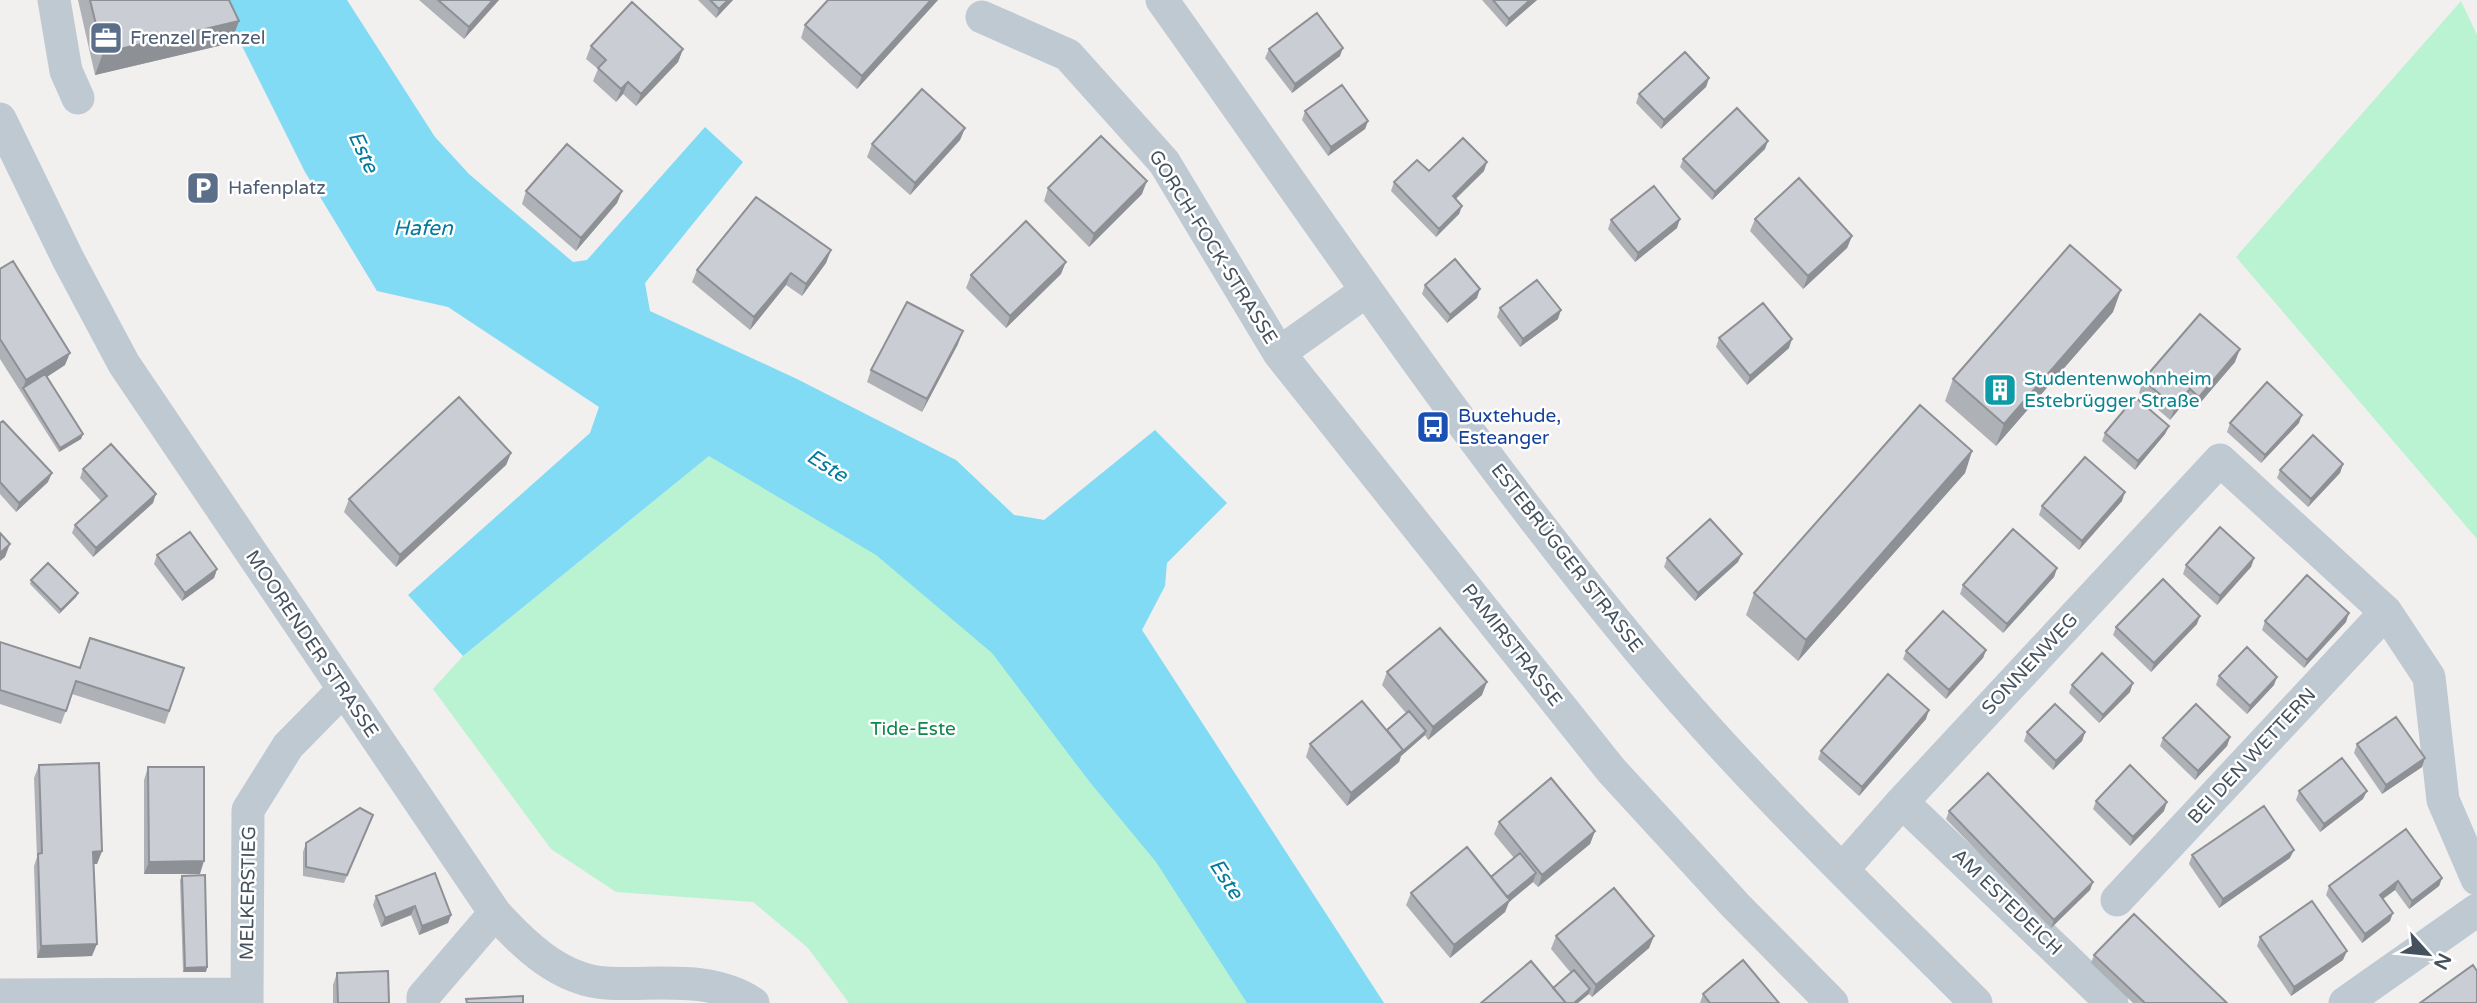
<svg xmlns="http://www.w3.org/2000/svg" width="2477" height="1003" viewBox="0 0 2477 1003" font-family="'Varela Round',sans-serif">
  <style>
    .green { fill: #b9f3d1 }
    .water { fill: #82dbf4 }
    .lines { fill: none; stroke-linecap: round; stroke-linejoin: round }
    .minor { stroke: #bec9d2; stroke-width: 33 }
    .wall { fill: #aeb1b6 }
    .shaded-wall { fill: #8d9094 }
    .building { fill: #caced4; stroke: #8d9094; stroke-width: 2 }
    .labels { text-anchor: middle; dominant-baseline: central; stroke-width: 5; stroke-linejoin: round; paint-order: stroke }
    .service-label { font-size: 19px; fill: #4e5e75; stroke: #fff; text-anchor: start }
    .street-label { font-size: 19px; fill: #45525e; stroke: #fff }
    .culture-label { font-size: 19px; fill: #0d838f; stroke: #fff; text-anchor: start }
    .transit-label { font-size: 19px; fill: #164399; stroke: #fff; text-anchor: start }
    .park-label { font-size: 19px; fill: #0e884d; stroke: #fff }
    .water-label { font-size: 21px; font-style: italic; fill: #037b9e; stroke: #fff }
  </style>
  <rect width="100%" height="100%" fill="#f2efef"/>
  <path class="green" d="M2461,1L2477,35V539L2236,257Z
    M709,456L956,460L1014,515L1044,520L1384,1003H849L808,948L753,902L616,892L551,849L433,689L463,656Z"/>
  <path class="water" d="M219,0H347L435,137L469,174L573,262L587,260L705,127L743,162L645,283L650,311L797,379L956,460L1014,515L1044,520L1155,430L1227,503L1167,563L1165,586L1142,630L1384,1003H1247L1156,862L1089,781L992,653L876,555L709,456L463,656L408,595L590,433L599,407L448,307L377,291L305,172Z"/>
  <g class="lines">
    <path class="minor" d="M54,0L66,71L78,98
      M1162,0C1318,219 1467,443 1639,650C1742,775 1861,888 1976,1003
      M982,17L1068,55L1164,162L1279,353
      M0,119L68,259L124,364L495,913C524,945 560,980 606,983C656,986 708,974 753,1003
      M1366,291L1279,353L1611,770L1736,906L1832,1003
      M1902,802L2112,1003
      M1843,869L1902,802L2220,460L2386,612L2429,677L2443,800L2477,879
      M2117,900L2386,612
      M0,995L247,994
      M247,1003L248,810L288,746L343,690
      M423,1003V997L495,913
      M2345,1003L2477,910"/>
  </g>
  <path class="wall" d="M78,0H229L231,43L95,75Z
    M419,0H499L464,39Z
    M698,0H733L716,18Z
    M828,0H938L857,89L801,38L805,25Z
    M1482,0H1537L1506,27Z
    M591,46L683,49L678,62L636,106L623,94L616,102L593,81L598,69L586,59Z
    M1269,49L1340,56L1292,93L1265,58Z
    M1709,78L1706,87L1661,129L1636,103L1639,94Z
    M1305,111L1368,121L1365,129L1328,156L1302,120Z
    M965,128L960,140L910,195L867,157L872,144Z
    M1765,149L1712,200L1680,167L1683,159Z
    M1429,171H1484L1456,199L1462,206L1459,214L1436,237L1391,191L1394,182Z
    M1048,188L1142,194L1089,247L1044,201Z
    M526,191H622L617,203L576,251L522,204Z
    M1755,219L1852,236L1847,248L1803,289L1750,231Z
    M1611,220L1677,228L1635,262L1608,229Z
    M831,250L826,263L802,296L786,285L750,330L692,282L697,270Z
    M0,269L65,365L47,377L83,434L81,439L59,452L0,359Z
    M1061,274L1006,328L966,288L971,275Z
    M1425,285L1477,298L1447,323L1422,294Z
    M1500,308L1558,319L1520,347L1497,317Z
    M2113,312L1996,446L1945,401L1953,379Z
    M1719,338L1789,348L1747,385L1716,347Z
    M958,344L922,412L867,382L871,370Z
    M2235,362L2194,410L2185,402L2170,420L2139,393L2143,380Z
    M0,423L48,482L16,512L0,494Z
    M2230,423H2299L2261,463L2227,432Z
    M2169,426L2165,434L2135,470L2102,441L2105,433Z
    M1972,451L1965,473L1798,661L1746,615L1754,593Z
    M511,453L506,465L396,567L344,512L349,499Z
    M2343,464L2340,473L2308,507L2277,478L2280,470Z
    M83,469L153,503L93,557L72,533L75,525L101,501L80,478Z
    M2122,501L2079,550L2039,515L2042,506Z
    M157,555L217,569L214,578L182,601L154,564Z
    M1667,558L1738,562L1695,601L1664,567Z
    M2254,558L2251,567L2217,605L2183,574L2186,565Z
    M2057,568L2054,577L2003,633L1960,594L1963,585Z
    M31,580L78,593L76,597L59,614L30,584Z
    M2265,621L2346,622L2304,668L2262,630Z
    M2197,624L2151,672L2113,635L2116,627Z
    M0,642L79,668H184L165,724L72,694L61,724L0,704Z
    M1986,650L1983,658L1946,699L1903,659L1906,651Z
    M1387,672L1482,695L1428,740L1425,735L1401,756L1399,762L1347,806L1306,757L1310,744L1387,730L1406,713L1382,685Z
    M2219,676L2274,685L2247,714L2216,685Z
    M2072,685L2130,692L2099,723L2069,693Z
    M1926,719L1859,796L1818,759L1821,751Z
    M2027,732H2085L2082,741L2053,770L2024,741Z
    M2230,737L2227,746L2195,780L2160,746L2163,738Z
    M2357,744L2422,767L2382,794L2354,753Z
    M39,765L102,851L97,864H94L92,956L37,958L34,866L37,857L34,778Z
    M148,767L200,874H144V780Z
    M2299,791L2363,799L2320,832L2296,800Z
    M2096,801L2164,811L2130,846L2093,809Z
    M1949,811L2093,882L2090,890L2051,928L1946,819Z
    M373,815L344,883L303,876V852L306,843Z
    M1499,822L1595,831L1590,844L1538,887L1533,882L1509,902L1505,912L1450,958L1406,905L1411,893L1491,877L1514,858L1494,834Z
    M2192,855L2290,858L2219,908L2189,864Z
    M182,876L207,967L206,972H183L180,880Z
    M2442,878L2439,886L2409,909L2395,890L2383,899L2390,921L2362,943L2326,895L2329,886Z
    M376,896L451,915L448,923L419,935L411,915L381,927L373,905Z
    M1556,936H1654L1649,948L1592,997L1589,994L1553,988L1571,973L1551,949Z
    M2260,937L2343,960L2291,996L2257,946Z
    M2094,955L2227,1003H2133L2091,963Z
    M337,973L389,1003H333V985Z
    M1703,994L1779,1003H1700Z"/>
  <path class="shaded-wall" d="M493,0H499L464,39L469,27Z
    M728,0H733L716,18L719,9Z
    M931,0H938L857,89L862,76Z
    M1530,0H1537L1506,27L1509,19Z
    M239,21L231,43L95,75L103,53Z
    M1343,48L1340,56L1292,93L1295,84Z
    M683,49L678,62L636,106L641,94Z
    M1709,78L1706,87L1661,129L1664,120Z
    M628,82L623,94L616,102L621,89Z
    M1368,121L1365,129L1328,156L1331,147Z
    M965,128L960,140L910,195L915,183Z
    M1768,141L1765,149L1712,200L1715,192Z
    M1487,162L1484,171L1450,204L1453,196Z
    M1147,181L1142,194L1089,247L1094,234Z
    M622,191L617,203L576,251L581,238Z
    M1462,206L1459,214L1436,237L1439,229Z
    M1680,219L1677,228L1635,262L1638,253Z
    M1852,236L1847,248L1803,289L1808,276Z
    M831,250L826,263L802,296L806,284Z
    M1066,262L1061,274L1006,328L1010,316Z
    M791,273L786,285L750,330L754,317Z
    M1480,289L1477,298L1447,323L1450,315Z
    M2121,290L2113,312L1996,446L2004,424Z
    M1561,310L1558,319L1520,347L1523,339Z
    M963,331L958,344L922,412L927,399Z
    M1792,339L1789,348L1747,385L1750,376Z
    M2240,349L2235,362L2194,410L2199,397Z
    M70,353L65,365L25,391L23,388L26,380Z
    M2190,389L2185,402L2170,420L2175,407Z
    M2302,415L2299,423L2261,463L2265,455Z
    M2169,426L2165,434L2135,470L2138,461Z
    M83,434L81,439L59,452L60,448Z
    M1972,451L1965,473L1798,661L1806,640Z
    M511,453L506,465L396,567L400,555Z
    M2343,464L2340,473L2308,507L2311,499Z
    M52,473L48,482L16,512L19,503Z
    M2125,492L2122,501L2079,550L2082,541Z
    M156,494L153,503L93,557L96,548Z
    M10,544L5,557L0,561V553Z
    M1742,554L1738,562L1695,601L1698,593Z
    M2254,558L2251,567L2217,605L2220,596Z
    M2057,568L2054,577L2003,633L2007,624Z
    M217,569L214,578L182,601L185,593Z
    M78,593L76,597L59,614L61,610Z
    M2349,613L2346,622L2304,668L2307,660Z
    M2200,616L2197,624L2151,672L2154,663Z
    M1986,650L1983,658L1946,699L1949,690Z
    M2277,677L2274,685L2247,714L2250,706Z
    M1487,682L1482,695L1428,740L1433,727Z
    M2133,683L2130,692L2099,723L2103,715Z
    M1929,710L1926,719L1859,796L1862,787Z
    M1426,731L1425,735L1401,756L1399,762L1347,806L1351,793Z
    M2085,732L2082,741L2053,770L2056,761Z
    M2230,737L2227,746L2195,780L2198,771Z
    M2425,758L2422,767L2382,794L2386,785Z
    M2367,791L2363,799L2320,832L2324,824Z
    M2167,802L2164,811L2130,846L2133,837Z
    M1595,831L1590,844L1538,887L1542,875Z
    M2294,850L2290,858L2219,908L2223,899Z
    M102,851L97,864H89L93,852Z
    M204,861L200,874H144L149,862Z
    M1536,873L1533,882L1509,902L1505,912L1450,958L1454,945L1505,899Z
    M2442,878L2439,886L2409,909L2412,901Z
    M2398,881L2395,890L2377,903L2380,895Z
    M2093,882L2090,890L2051,928L2054,920Z
    M415,906L411,915L381,927L385,918Z
    M2393,913L2390,921L2362,943L2365,934Z
    M451,915L448,923L419,935L422,926Z
    M1654,936L1649,948L1592,997L1596,985Z
    M97,944L92,956L37,958L41,946Z
    M2347,951L2343,960L2291,996L2294,987Z
    M207,967L206,972H183L185,968Z
    M1590,989L1589,994L1578,1003H1574Z"/>
  <path class="building" d="M90,0H229L239,21L103,53Z
    M438,0H493L469,27Z
    M710,0H728L719,9Z
    M828,0H931L862,76L805,25Z
    M1493,0H1530L1509,19Z
    M632,2L683,49L641,94L628,82L621,89L598,68L606,60L591,46Z
    M1317,13L1343,48L1295,84L1269,49Z
    M1685,52L1709,78L1664,120L1639,94Z
    M1342,85L1368,121L1331,147L1305,111Z
    M922,89L965,128L915,183L872,144Z
    M1737,108L1768,141L1715,192L1683,159Z
    M1101,136L1147,181L1094,234L1048,188Z
    M1463,138L1487,162L1453,196L1462,206L1439,229L1394,182L1417,160L1429,171Z
    M567,144L622,191L581,238L526,191Z
    M1799,178L1852,236L1808,276L1755,219Z
    M1654,186L1680,219L1638,253L1611,220Z
    M756,197L831,250L806,284L791,273L754,317L697,270Z
    M1026,221L1066,262L1010,316L971,275Z
    M2070,245L2121,290L2004,424L1953,379Z
    M1455,259L1480,289L1450,315L1425,285Z
    M13,261L70,353L26,380L0,339V269Z
    M1537,280L1561,310L1523,339L1500,308Z
    M907,302L963,331L927,399L871,370Z
    M1763,303L1792,339L1750,376L1719,338Z
    M2200,314L2240,349L2199,397L2190,389L2175,407L2143,380Z
    M45,374L83,434L60,448L23,388Z
    M2267,382L2302,415L2265,455L2230,423Z
    M459,397L511,453L400,555L349,499Z
    M2135,397L2169,426L2138,461L2105,433Z
    M1920,405L1972,451L1806,640L1754,593Z
    M3,421L52,473L19,503L0,482V423Z
    M2313,435L2343,464L2311,499L2280,470Z
    M111,444L156,494L96,548L75,525L107,496L83,469Z
    M2085,457L2125,492L2082,541L2042,506Z
    M1710,519L1742,554L1698,593L1667,558Z
    M2220,527L2254,558L2220,596L2186,565Z
    M2013,529L2057,568L2007,624L1963,585Z
    M190,532L217,569L185,593L157,555Z
    M0,533L10,544L0,553Z
    M48,563L78,593L61,610L31,580Z
    M2307,575L2349,613L2307,660L2265,621Z
    M2163,579L2200,616L2154,663L2116,627Z
    M1943,611L1986,650L1949,690L1906,651Z
    M1440,628L1487,682L1433,727L1387,672Z
    M90,638L184,668L169,711L76,681L66,711L0,690V642L80,668Z
    M2247,647L2277,677L2250,706L2219,676Z
    M2102,653L2133,683L2103,715L2072,685Z
    M1888,674L1929,710L1862,787L1821,751Z
    M1362,701L1403,750L1351,793L1310,744Z
    M2055,704L2085,732L2056,761L2027,732Z
    M2196,704L2230,737L2198,771L2163,738Z
    M1409,711L1426,731L1403,751V750L1387,730Z
    M2396,717L2425,758L2386,785L2357,744Z
    M2342,758L2367,791L2324,824L2299,791Z
    M99,763L102,851L93,852L97,944L41,946L38,854L42,853L39,765Z
    M2130,765L2167,802L2133,837L2096,801Z
    M148,767H204V861L149,862Z
    M1988,773L2093,882L2054,920L1949,811Z
    M1551,778L1595,831L1542,875L1499,822Z
    M2264,806L2294,850L2223,899L2192,855Z
    M360,808L373,815L347,875L306,867V843Z
    M2406,829L2442,878L2412,901L2398,881L2380,895L2393,913L2365,934L2329,886Z
    M1467,847L1510,900L1454,945L1411,893Z
    M1520,853L1536,873L1507,897L1491,877Z
    M435,873L451,915L422,926L415,906L385,918L376,896Z
    M205,875L207,967L185,968L182,876Z
    M1614,888L1654,936L1596,985L1556,936Z
    M2312,901L2347,951L2294,987L2260,937Z
    M2134,914L2227,1003H2145L2094,955Z
    M1743,960L1779,1003H1710L1703,994Z
    M1531,961L1566,1003H1481Z
    M2473,965L2477,971V1003H2420Z
    M1574,970L1590,989L1574,1003H1566L1553,988Z
    M388,971L389,1003H338L337,973Z
    M523,996V1003H467L466,999Z"/>
  <defs>
    <symbol id="office-square" viewBox="-11 -11 22 22"><rect x="-9" y="-9" width="18" height="18" rx="4" fill="#5c6f8a" stroke="#fff"/><path d="M-6-3h4V-5.5h4V-3h4V5H-6ZM-1-4.5V-3h2v-1.5ZM-6 0V1H6V0Z" fill="#fff"/></symbol>
    <symbol id="parking-square" viewBox="-11 -11 22 22"><rect x="-9" y="-9" width="18" height="18" rx="4" fill="#5c6f8a" stroke="#fff"/><path d="M-3.5-5.5H1a3.5 3.5 0 0 1 0 7H-1V5.5H-3.5ZM-1-3.4V-.6H.8a1.4 1.4 0 0 0 0-2.8Z" fill="#fff"/></symbol>
    <symbol id="building-square" viewBox="-11 -11 22 22"><rect x="-9" y="-9" width="18" height="18" rx="4" fill="#0f9aa8" stroke="#fff"/><path d="M-4-6H4V6H1V3H-1V6H-4ZM-2.5-4.3h1.7v1.8h-1.7ZM.8-4.3h1.7v1.8H.8ZM-2.5-1h1.7V.8h-1.7ZM.8-1h1.7V.8H.8Z" fill="#fff"/></symbol>
    <symbol id="bus-square" viewBox="-11 -11 22 22"><rect x="-9" y="-9" width="18" height="18" rx="4" fill="#1a4fb4" stroke="#fff"/><path d="M-5-6H5V4H4V6H2V4H-2V6H-4V4H-5ZM-3.5-4V0h7V-4ZM-3.5 1.2v1.5H-2V1.2ZM2 1.2v1.5H3.5V1.2Z" fill="#fff"/></symbol>
  </defs>
  <g fill-rule="evenodd">
    <use href="#office-square" x="87" y="19" width="38" height="38"/>
    <use href="#parking-square" x="184" y="169" width="38" height="38"/>
    <use href="#building-square" x="1981" y="371" width="38" height="38"/>
    <use href="#bus-square" x="1414" y="408" width="38" height="38"/>
  </g>
  <g class="labels">
    <g class="service-label">
      <text x="130" y="38">Frenzel Frenzel</text>
      <text x="228" y="188">Hafenplatz</text>
    </g>
    <g class="street-label">
      <text transform="translate(1213 247) rotate(58)">GORCH-FOCK-STRASSE</text>
      <text transform="translate(1567 558) rotate(52)">ESTEBRÜGGER STRASSE</text>
      <text transform="translate(312 644) rotate(56)">MOORENDER STRASSE</text>
      <text transform="translate(1512 645) rotate(52)">PAMIRSTRASSE</text>
      <text transform="translate(2030 664) rotate(-47)">SONNENWEG</text>
      <text transform="translate(2252 756) rotate(-47)">BEI DEN WETTERN</text>
      <text transform="translate(248 893) rotate(-89)">MELKERSTIEG</text>
      <text transform="translate(2007 902) rotate(44)">AM ESTEDEICH</text>
    </g>
    <g class="culture-label">
      <text x="2024" y="379">Studentenwohnheim<tspan x="2024" dy="22">Estebrügger Straße</tspan></text>
    </g>
    <g class="transit-label">
      <text x="1458" y="416">Buxtehude,<tspan x="1458" dy="22">Esteanger</tspan></text>
    </g>
    <g class="park-label">
      <text x="913" y="729">Tide-Este</text>
    </g>
    <g class="water-label">
      <text transform="translate(363 152) rotate(65)">Este</text>
      <text x="423" y="228">Hafen</text>
      <text transform="translate(827 466) rotate(32)">Este</text>
      <text transform="translate(1226 879) rotate(57)">Este</text>
    </g>
  </g>
  <g transform="translate(2428 954) rotate(117)" stroke="#ffffff" stroke-width="5" paint-order="stroke">
  <path d="M0-5L12 26L0 18L-12 26Z" fill="#45525e"/>
  <text y="-10" font-size="19" font-weight="bold" text-anchor="middle" fill="#45525e">N</text>
  </g>
</svg>
